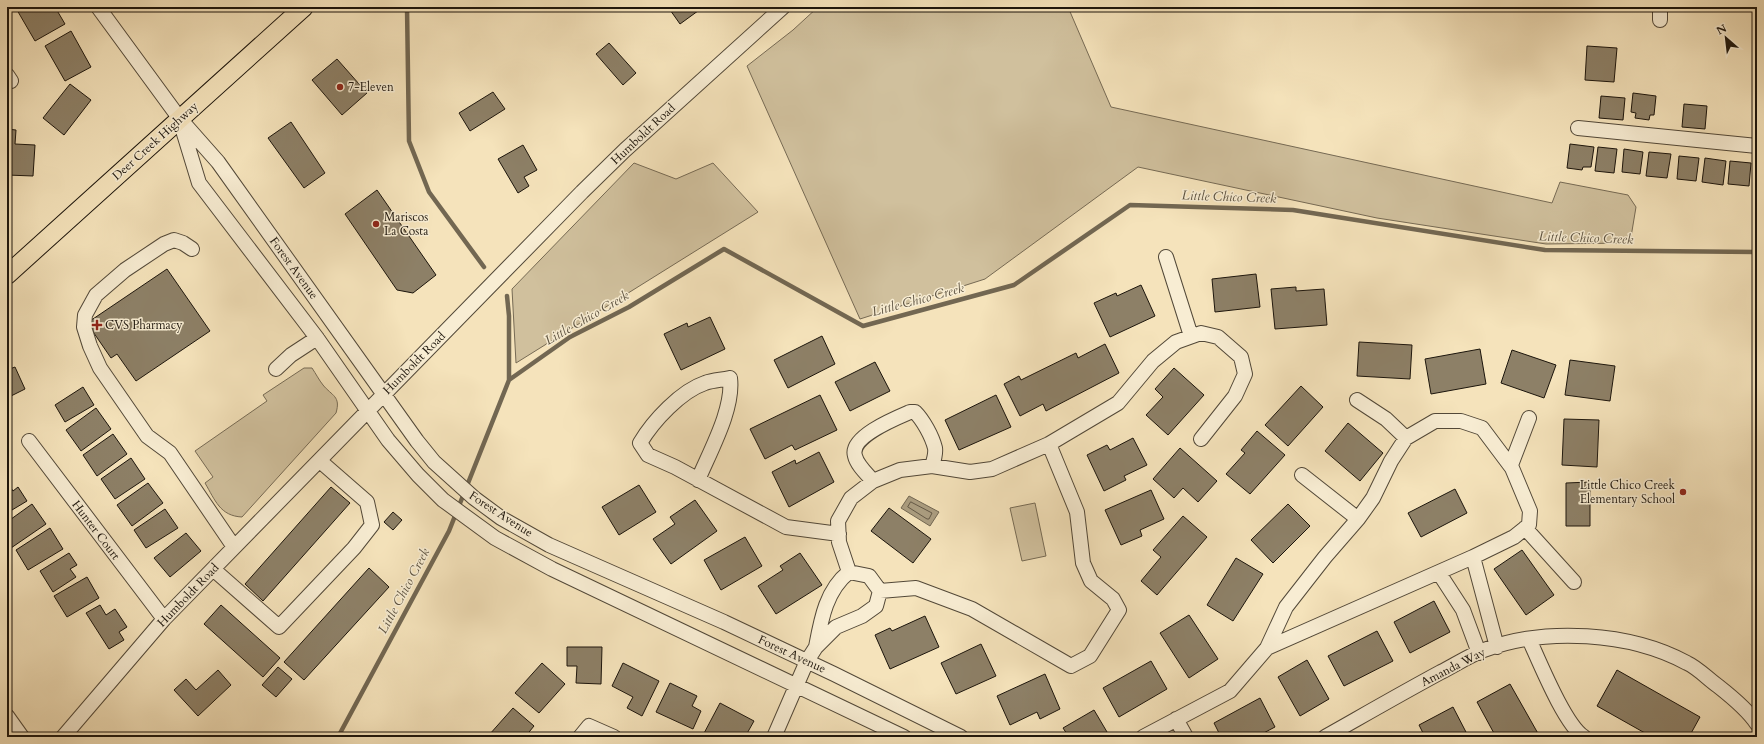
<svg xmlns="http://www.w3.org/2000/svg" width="1764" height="744" viewBox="0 0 1764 744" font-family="Cardo,serif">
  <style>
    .green { fill: #d0c09d; stroke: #766a54 }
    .water { fill: #ab9d80; stroke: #726752 }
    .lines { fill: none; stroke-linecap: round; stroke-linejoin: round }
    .shore { stroke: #645946; stroke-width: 1 }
    .stream { stroke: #726752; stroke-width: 4.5 }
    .building { fill: #8d8067; stroke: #1c150c }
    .minor-casing { stroke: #524838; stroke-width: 16 }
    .major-casing { stroke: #1c150c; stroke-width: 20 }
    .minor { stroke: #f8edd3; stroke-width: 14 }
    .major { stroke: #f5e3bb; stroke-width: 18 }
    .poi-dot { fill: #8f2418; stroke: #f8edd3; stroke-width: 1.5 }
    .labels { text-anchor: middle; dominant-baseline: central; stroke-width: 3; stroke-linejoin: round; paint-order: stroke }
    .poi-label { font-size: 12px; fill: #1c150c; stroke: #f8edd3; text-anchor: start }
    .street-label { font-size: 12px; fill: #1c150c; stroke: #f8edd3 }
    .water-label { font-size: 13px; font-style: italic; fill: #5c5240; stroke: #f8edd3 }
  </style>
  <rect width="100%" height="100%" fill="#f5e3bb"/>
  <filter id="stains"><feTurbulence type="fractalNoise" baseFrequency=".005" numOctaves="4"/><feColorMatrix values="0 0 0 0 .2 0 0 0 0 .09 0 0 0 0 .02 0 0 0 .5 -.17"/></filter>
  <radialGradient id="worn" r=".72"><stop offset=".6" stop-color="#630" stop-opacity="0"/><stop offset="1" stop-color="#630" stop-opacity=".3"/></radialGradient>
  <path class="green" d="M818,7H1068L1111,107L1552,203L1560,182L1628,195L1636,207L1630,243L1546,244L1377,218L1138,167L985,279L860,319L747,66L793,30Z
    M634,163L676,179L713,163L758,212L516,363L512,289Z
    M304,368H312C316,374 319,380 323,385C332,396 341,396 336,413L242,517C220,516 215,500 205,483L213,477L195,451L267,401L263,395Z
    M1035,503L1046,556L1022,561L1010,508Z"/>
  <path class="water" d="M909,496L939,512L930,526L901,508Z"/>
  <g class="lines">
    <path class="shore" d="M911,502L932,513L929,519H927L908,507Z"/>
    <path class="stream" d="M407,7L409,141L429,192L484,267
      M507,296L509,316V380
      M338,737L449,531L509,380L570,337L629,307L724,249L863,326L1014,285L1130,205L1293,210L1545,250L1757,252"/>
  </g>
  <path class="building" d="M23,7H55L65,24L35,41L17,10Z
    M668,7H701L702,8L680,24Z
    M71,31L91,67L65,81L45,46Z
    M609,43L636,73L623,85L596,54Z
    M1587,46L1617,48L1614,82L1585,80Z
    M337,59L367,93L342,115L312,80Z
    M70,84L91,100L64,135L43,118Z
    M493,92L505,109L470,131L459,113Z
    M1633,93L1656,96L1654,115H1650L1649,120L1635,118L1636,113L1631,112Z
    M1601,96L1625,98L1623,120L1599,118Z
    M1684,104L1707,106L1705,129L1682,127Z
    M291,122L325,173L304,188L268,138Z
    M7,129L16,130L15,144L35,145L33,176L7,175Z
    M1570,144L1594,147L1591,167H1583L1582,170L1567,168Z
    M523,145L537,170L524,177L529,186L518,193L498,159Z
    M1598,147L1617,149L1614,173L1595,171Z
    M1624,149L1643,152L1640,174L1622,172Z
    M1649,152L1671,154L1667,178L1646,176Z
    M1679,156L1699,158L1696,181L1677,179Z
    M1705,158L1726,161L1723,185L1702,182Z
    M1730,161L1751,163L1749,186L1728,184Z
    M377,190L436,275L413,293L397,290L345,214Z
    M167,269L210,331L136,381L117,354L111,358L87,323Z
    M1256,274L1260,307L1215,312L1212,279Z
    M1141,285L1155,316L1110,337L1094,303L1116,293L1117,296Z
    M1296,287V291L1324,289L1327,325L1275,329L1271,289Z
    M710,317L725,349L681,370L664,334L687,323L688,327Z
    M822,336L835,364L788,388L774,360Z
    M1359,342L1412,345L1410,379L1357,376Z
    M1105,344L1119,373L1046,411L1043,404L1020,416L1004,384L1019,376L1021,380L1076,353L1078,358Z
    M1480,349L1486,384L1431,394L1425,359Z
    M1512,350L1556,365L1544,398L1501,383Z
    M1570,360L1615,366L1610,401L1565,395Z
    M875,362L890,391L850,411L835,382Z
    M15,367L25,389L7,398V370Z
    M1174,368L1204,395L1168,435L1146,415L1163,397L1155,389Z
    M1301,386L1323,407L1288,446L1265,425Z
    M83,387L94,405L65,422L55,405Z
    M820,395L837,430L795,450L792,445L765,459L750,429Z
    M996,395L1011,427L959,450L945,420Z
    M96,408L111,429L81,451L66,430Z
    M1564,419L1599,420L1597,467L1562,465Z
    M1348,423L1383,453L1360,481L1325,451Z
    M1257,431L1285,455L1250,494L1226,474L1245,453L1241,450Z
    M113,434L127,454L97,476L83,455Z
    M1133,438L1147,465L1124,476L1126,480L1104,491L1087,455L1107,445L1110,450Z
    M1180,448L1217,481L1198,502L1183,488L1174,498L1153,479Z
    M819,452L834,482L789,507L772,472L795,460L796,464Z
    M131,458L145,479L115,499L101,479Z
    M1590,482V526H1566V483Z
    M148,483L163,503L132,526L117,505Z
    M9,485L13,491L18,487L27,501L7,513V486Z
    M639,485L656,512L619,535L602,507Z
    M331,487L350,503L263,601L245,584Z
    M1455,489L1467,513L1421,537L1408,513Z
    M1151,490L1164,519L1140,530L1142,536L1121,545L1105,510Z
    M695,500L717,531L671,564L653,539L675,524L670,517Z
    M32,504L46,524L11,548L7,542V522Z
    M1288,504L1310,526L1273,563L1251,540Z
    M889,508L931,539L913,563L871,531Z
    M165,509L178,528L146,548L134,530Z
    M393,512L402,520L393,530L384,522Z
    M1183,516L1207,537L1157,595L1141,581L1161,557L1153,550Z
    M50,528L63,549L28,570L16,550Z
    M186,533L201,551L170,577L154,558Z
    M745,537L762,566L721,590L704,560Z
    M1522,550L1554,595L1526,615L1494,569Z
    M69,553L77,565L70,569L76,577L53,592L40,571Z
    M800,553L822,585L776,614L758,586L783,570L780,566Z
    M1236,558L1263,574L1233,621L1207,605Z
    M369,568L389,587L304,680L284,662Z
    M87,577L99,598L67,617L54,596Z
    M1434,601L1450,632L1410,653L1394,622Z
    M100,605L106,615L115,609L127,627L119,632L124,640L109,649L86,613Z
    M221,605L280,658L263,677L204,624Z
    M1189,615L1218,659L1189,678L1160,633Z
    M925,616L939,647L890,669L875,635L890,628L892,631Z
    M1377,631L1393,661L1344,686L1328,656Z
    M981,644L996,676L956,694L941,663Z
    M567,647H602L601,684L576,683L577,666H567Z
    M1307,660L1329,699L1300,716L1278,677Z
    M1151,661L1167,689L1119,717L1103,688Z
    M542,663L565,684L539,713L515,693Z
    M623,663L659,681L642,716L627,708L633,697L612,686Z
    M278,667L292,679L276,697L262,685Z
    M218,670L231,685L198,716L174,690L186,679L196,690Z
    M1617,670L1700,717L1689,737H1652L1597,706Z
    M1045,674L1060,709L1040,719L1037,712L1010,725L997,696Z
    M670,683L697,696L692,706L701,711L693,729L656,712Z
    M1510,684L1540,737H1496L1477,702Z
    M1260,698L1275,727L1256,737H1221L1214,723Z
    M720,703L754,721L745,737H702Z
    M1453,707L1467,734L1461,737H1425L1419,725Z
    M513,708L534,726L525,737H492L489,735Z
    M1094,710L1110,737H1069L1063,728Z"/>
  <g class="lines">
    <defs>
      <path id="minor" d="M98,7L180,119L218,162L417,441L434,462L474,498L501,518L549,545L724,622L834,674L961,737
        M1660,7V20
        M7,75L11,81
        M181,124L199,183L317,338L388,440L418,475L443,500L495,538L552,569L904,737
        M1578,128L1757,146
        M192,249L183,243L174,240L164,244L125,270L96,295L85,315L84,327L90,346L100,368L147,436L170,453L234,547
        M1166,257L1191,336
        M276,369L291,355L317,338
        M1357,400L1386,419L1406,438
        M29,441L164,619
        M1511,465L1529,418
        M1302,475L1358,519
        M698,480C710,451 734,409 730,378C722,380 713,380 705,383C681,391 653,421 640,443L648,455L675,467L786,527L839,534
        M873,481C867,474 857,465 855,456C849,437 896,418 910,412H915C923,420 932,436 935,448C936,454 934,460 932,466
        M1525,528L1574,582
        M1473,557L1497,647
        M213,569L279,627L354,548L372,525L367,502L320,461
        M849,572L839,542L838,521L851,498L873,481L900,470L932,466L970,472L992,469L1049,444
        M1439,573L1463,610L1479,653
        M880,591L916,588L972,609L1071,666L1090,656L1119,610L1113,599L1091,581L1083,563L1077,512L1049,444L1118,403L1153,361L1176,342L1201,333L1218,337L1241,357L1245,374L1235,396L1201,439
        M1529,639C1540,663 1565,725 1584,737
        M7,716L22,737
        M1176,719L1186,737
        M63,737L164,619L582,192L625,150L783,7
        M580,737L589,726L614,737
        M774,737L807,661L816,647L836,627L862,616L876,606L880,591L869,576L849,572C826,590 821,620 816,647
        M1143,737L1230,691L1267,648L1473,557L1514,537L1529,525L1530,511L1512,468L1482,428L1461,421H1435L1406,438L1391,461L1373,498L1358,519L1325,557L1286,607L1267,648
        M1325,737C1364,715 1402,693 1441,672C1455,665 1470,655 1484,650C1545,627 1630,632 1687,663C1698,668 1708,679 1718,686C1732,697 1748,710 1757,724"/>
      <path id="major" d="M7,275L304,7"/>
    </defs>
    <use href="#minor" class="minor-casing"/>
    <use href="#major" class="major-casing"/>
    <use href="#minor" class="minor"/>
    <use href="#major" class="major"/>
  </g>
  <g class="poi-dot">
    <circle cx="340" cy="87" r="4"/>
    <circle cx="376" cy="224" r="4"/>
    <path d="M95 319h4v4h4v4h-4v4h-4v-4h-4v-4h4z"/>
    <circle cx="1683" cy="492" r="4"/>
  </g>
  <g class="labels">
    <g class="poi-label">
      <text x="348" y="87">7-Eleven</text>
      <text x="384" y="217">Mariscos<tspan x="384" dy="14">La Costa</tspan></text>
      <text x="105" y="325">CVS Pharmacy</text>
      <text x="1675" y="485" text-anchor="end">Little Chico Creek<tspan x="1675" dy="14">Elementary School</tspan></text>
    </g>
    <g class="street-label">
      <text transform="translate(643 134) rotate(-43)">Humboldt Road</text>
      <text transform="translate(155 141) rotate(-42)">Deer Creek Highway</text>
      <text transform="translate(294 268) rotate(54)">Forest Avenue</text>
      <text transform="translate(414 363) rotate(-45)">Humboldt Road</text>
      <text transform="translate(501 514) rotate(33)">Forest Avenue</text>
      <text transform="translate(96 530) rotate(53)">Hunter Court</text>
      <text transform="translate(188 595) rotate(-46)">Humboldt Road</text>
      <text transform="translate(792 654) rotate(25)">Forest Avenue</text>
      <text transform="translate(1453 667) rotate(-27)">Amanda Way</text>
    </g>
    <g class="water-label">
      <text transform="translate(1229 197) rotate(2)">Little Chico Creek</text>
      <text transform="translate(1586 238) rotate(2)">Little Chico Creek</text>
      <text transform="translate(918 300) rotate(-15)">Little Chico Creek</text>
      <text transform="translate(587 318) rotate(-30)">Little Chico Creek</text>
      <text transform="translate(404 591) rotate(-62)">Little Chico Creek</text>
    </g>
  </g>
  <rect width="1764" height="744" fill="none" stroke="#f5e3bb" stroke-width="24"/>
  <rect x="8" y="8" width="1748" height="728" fill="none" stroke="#1c150c" stroke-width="2"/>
  <rect x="12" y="12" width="1740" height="720" fill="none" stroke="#1c150c"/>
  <g transform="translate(1726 38) rotate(332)" stroke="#f8edd3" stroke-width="3" paint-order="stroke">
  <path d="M0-3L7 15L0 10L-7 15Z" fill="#1c150c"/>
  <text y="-6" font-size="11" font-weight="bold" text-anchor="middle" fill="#1c150c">N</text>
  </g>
  <rect width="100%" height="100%" filter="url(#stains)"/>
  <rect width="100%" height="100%" fill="url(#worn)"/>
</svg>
